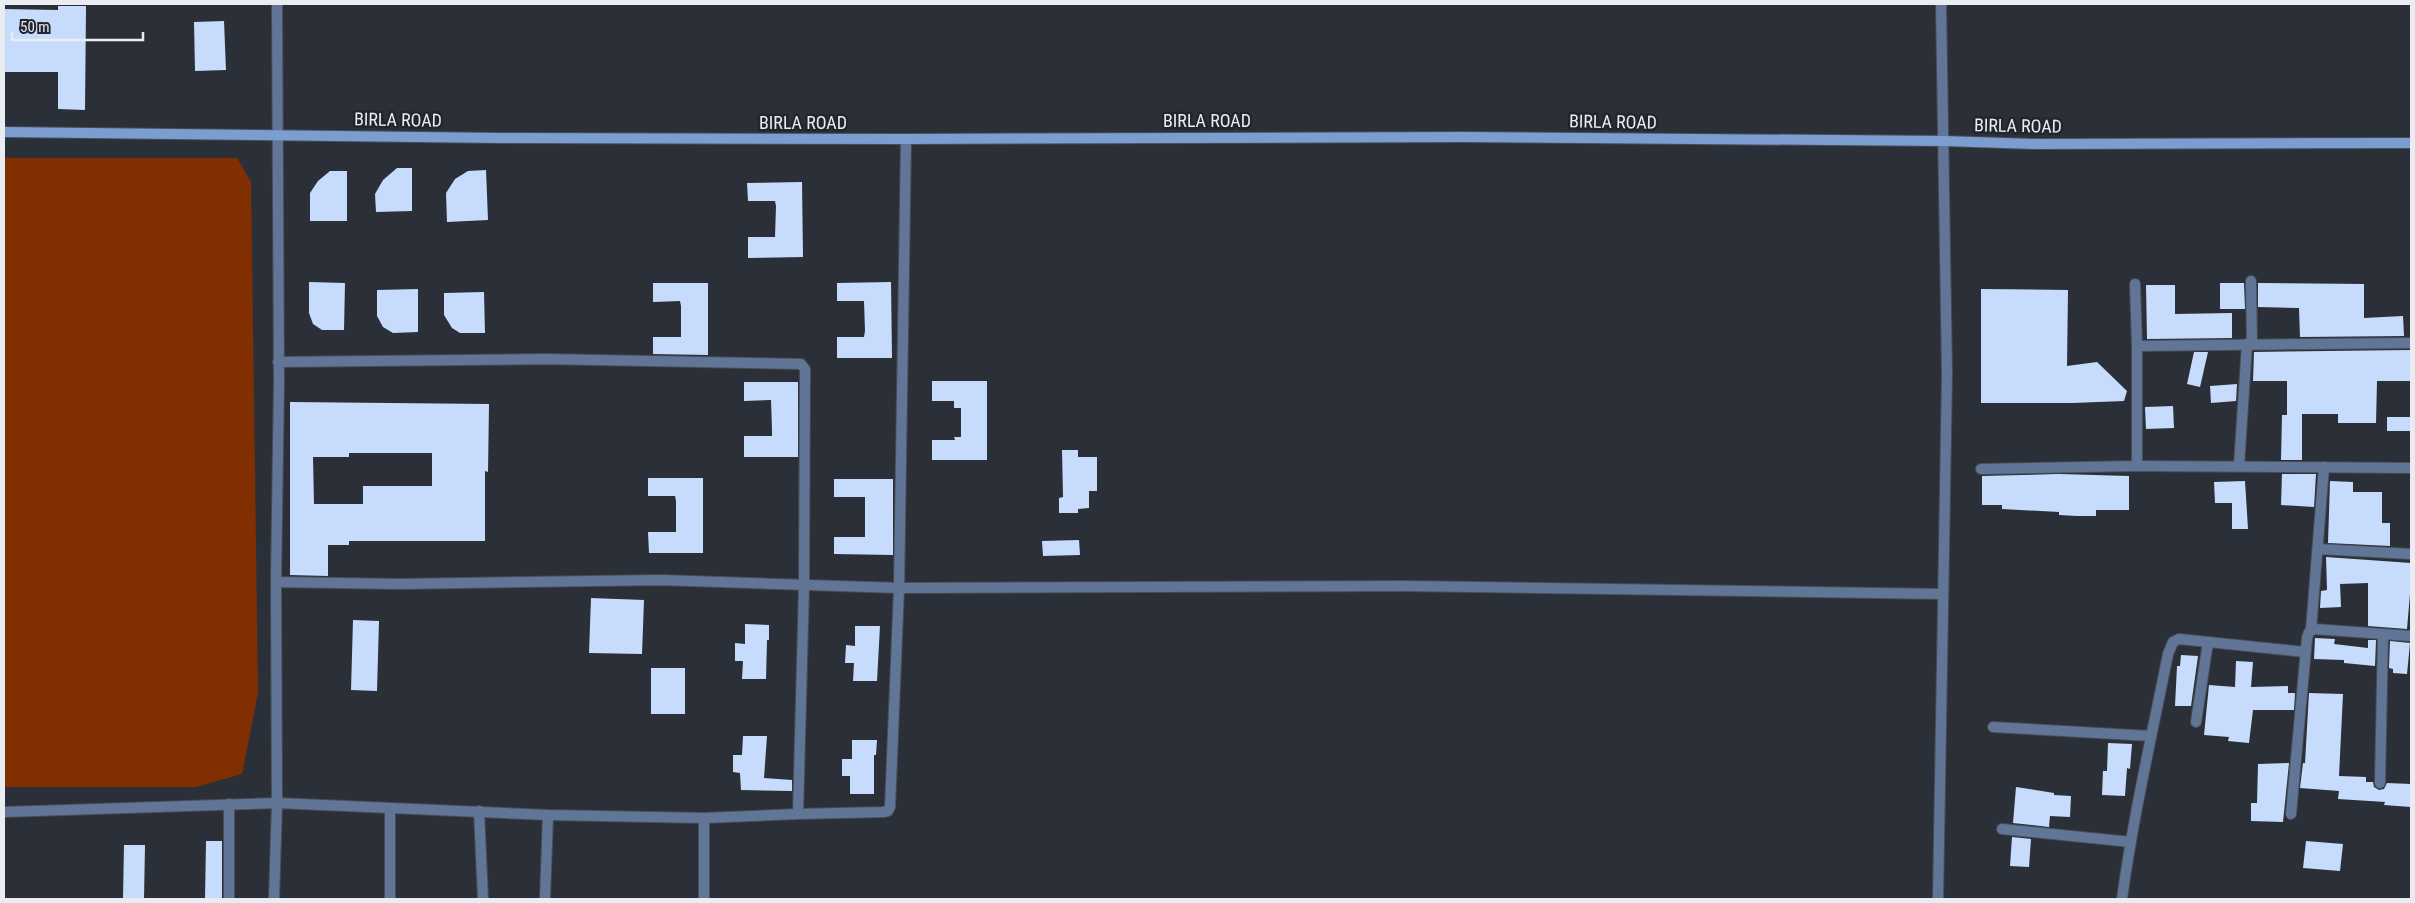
<svg xmlns="http://www.w3.org/2000/svg" width="2415" height="903" viewBox="0 0 2415 903" font-family="'Roboto Condensed',sans-serif">
<style>
.water{fill:#812f00}
.building{fill:#c7dcfc;fill-rule:evenodd}
.lines{fill:none;stroke-linecap:round;stroke-linejoin:round}
.lane-casing{stroke:#494e56;stroke-width:12}
.street-casing{stroke:#494e56;stroke-width:12}
.secondary-casing{stroke:#494e56;stroke-width:12}
.lane{stroke:#617696;stroke-width:10}
.street{stroke:#617696;stroke-width:10}
.secondary{stroke:#7c9dd0;stroke-width:10}
.labels{text-anchor:middle;stroke-width:5;stroke-linejoin:round;paint-order:stroke}
.street-label{font-size:18px;fill:#e9ecf1;stroke:#21262e}
</style>
<rect width="100%" height="100%" fill="#2b3038"/>
<path class="water" d="M 4,158 L 237,158 L 251,182 L 258,693 L 242,774 L 196,787 L 4,787 Z"/>
<g class="building">
<path d="M 58,6 L 86,6 L 85,110 L 58,109 L 58,72 L 4,72 L 4,9 L 58,10 Z"/>
<path d="M 224,21 L 226,70 L 195,71 L 194,22 Z"/>
<path d="M 397,168 L 412,168 L 412,211 L 376,212 L 375,194 L 383,180 Z"/>
<path d="M 486,170 L 488,220 L 447,222 L 446,193 L 455,179 L 468,171 Z"/>
<path d="M 330,171 L 347,171 L 347,221 L 310,221 L 310,193 L 318,181 Z"/>
<path d="M 802,182 L 803,257 L 748,258 L 748,237 L 775,237 L 776,206 L 775,201 L 748,201 L 747,183 Z"/>
<path d="M 309,282 L 345,283 L 344,330 L 322,330 L 313,324 L 309,313 Z"/>
<path d="M 891,282 L 892,358 L 837,358 L 837,337 L 864,337 L 865,331 L 864,301 L 837,301 L 837,283 Z"/>
<path d="M 653,283 L 708,283 L 708,355 L 653,354 L 653,337 L 681,337 L 681,306 L 680,301 L 653,302 Z"/>
<path d="M 2220,283 L 2244,283 L 2245,309 L 2220,309 Z"/>
<path d="M 2258,283 L 2364,284 L 2364,318 L 2403,316 L 2404,336 L 2300,337 L 2299,308 L 2258,307 Z"/>
<path d="M 2146,285 L 2175,285 L 2175,314 L 2232,313 L 2232,338 L 2147,339 Z"/>
<path d="M 418,289 L 418,332 L 393,333 L 383,327 L 377,316 L 377,290 Z"/>
<path d="M 1981,289 L 2068,290 L 2067,366 L 2097,362 L 2127,391 L 2124,401 L 2073,403 L 1981,403 Z"/>
<path d="M 484,292 L 485,333 L 460,333 L 452,328 L 444,315 L 444,293 Z"/>
<path d="M 2411,350 L 2411,381 L 2377,381 L 2376,423 L 2338,423 L 2338,414 L 2302,414 L 2302,460 L 2281,460 L 2282,415 L 2287,415 L 2287,381 L 2253,381 L 2254,352 Z"/>
<path d="M 2194,352 L 2208,352 L 2200,387 L 2187,384 Z"/>
<path d="M 932,381 L 987,381 L 987,460 L 932,460 L 932,440 L 955,440 L 954,437 L 961,437 L 961,408 L 954,408 L 954,401 L 932,401 Z"/>
<path d="M 744,382 L 798,382 L 798,457 L 744,457 L 744,436 L 772,436 L 772,430 L 771,400 L 744,401 Z"/>
<path d="M 2237,384 L 2236,401 L 2211,403 L 2210,386 Z"/>
<path d="M 290,402 L 489,404 L 488,472 L 485,471 L 485,541 L 349,541 L 349,545 L 328,545 L 328,576 L 290,575 ZM 349,453 L 432,453 L 432,486 L 363,486 L 363,504 L 314,504 L 313,457 L 349,457 Z"/>
<path d="M 2173,406 L 2174,428 L 2146,429 L 2145,407 Z"/>
<rect x="2387" y="417" width="24" height="14"/>
<path d="M 1062,450 L 1078,450 L 1078,457 L 1097,457 L 1097,491 L 1089,491 L 1089,508 L 1078,509 L 1078,513 L 1059,513 L 1059,498 L 1063,497 Z"/>
<path d="M 2059,474 L 2129,476 L 2129,510 L 2096,510 L 2096,516 L 2077,516 L 2059,515 L 2059,512 L 2002,509 L 2002,505 L 1982,505 L 1982,476 Z"/>
<path d="M 2282,474 L 2316,474 L 2314,507 L 2281,505 Z"/>
<path d="M 648,478 L 703,478 L 703,553 L 649,553 L 648,532 L 676,532 L 676,501 L 675,496 L 648,496 Z"/>
<path d="M 834,479 L 893,479 L 893,555 L 834,554 L 834,537 L 865,537 L 865,497 L 834,497 Z"/>
<path d="M 2245,481 L 2248,529 L 2232,529 L 2232,503 L 2215,503 L 2214,482 Z"/>
<path d="M 2330,481 L 2353,482 L 2353,492 L 2382,492 L 2382,523 L 2390,523 L 2390,546 L 2328,543 Z"/>
<path d="M 1079,540 L 1080,555 L 1043,556 L 1042,541 Z"/>
<path d="M 2326,557 L 2411,563 L 2411,594 L 2410,594 L 2407,629 L 2368,626 L 2368,583 L 2340,584 L 2341,607 L 2320,608 L 2321,591 L 2327,590 Z"/>
<path d="M 591,598 L 644,600 L 642,654 L 589,653 Z"/>
<path d="M 353,620 L 379,621 L 377,691 L 351,690 Z"/>
<path d="M 745,624 L 769,625 L 769,640 L 767,640 L 766,679 L 742,679 L 743,661 L 735,661 L 735,643 L 745,644 Z"/>
<path d="M 855,626 L 880,626 L 877,681 L 853,681 L 854,663 L 845,663 L 846,645 L 855,646 Z"/>
<path d="M 2315,638 L 2335,639 L 2334,644 L 2368,648 L 2368,640 L 2376,640 L 2375,666 L 2344,663 L 2344,660 L 2314,659 Z"/>
<path d="M 2390,641 L 2410,643 L 2407,674 L 2393,673 L 2393,669 L 2389,668 Z"/>
<path d="M 2181,655 L 2198,656 L 2191,706 L 2175,706 L 2177,666 L 2180,666 Z"/>
<path d="M 2236,661 L 2253,662 L 2251,687 L 2288,686 L 2288,693 L 2295,693 L 2294,710 L 2253,710 L 2249,743 L 2228,741 L 2229,737 L 2204,735 L 2209,685 L 2235,687 Z"/>
<rect x="651" y="668" width="34" height="46"/>
<path d="M 2309,693 L 2343,694 L 2339,776 L 2366,777 L 2366,782 L 2373,782 L 2374,787 L 2379,790 L 2384,789 L 2387,783 L 2411,784 L 2411,807 L 2384,805 L 2385,802 L 2338,799 L 2339,791 L 2300,788 L 2303,763 L 2305,763 Z"/>
<path d="M 743,736 L 767,736 L 764,778 L 792,780 L 792,791 L 741,790 L 740,773 L 733,772 L 733,755 L 742,755 Z"/>
<path d="M 852,740 L 877,740 L 876,755 L 874,755 L 874,794 L 850,794 L 850,776 L 842,776 L 842,759 L 852,759 Z"/>
<path d="M 2108,743 L 2132,744 L 2130,769 L 2127,768 L 2125,796 L 2102,795 L 2103,771 L 2107,771 Z"/>
<path d="M 2289,763 L 2283,822 L 2251,821 L 2251,803 L 2257,803 L 2258,764 Z"/>
<path d="M 2016,787 L 2054,793 L 2054,795 L 2071,796 L 2070,817 L 2050,816 L 2049,827 L 2013,823 Z"/>
<path d="M 2012,837 L 2031,839 L 2029,867 L 2010,866 Z"/>
<path d="M 206,841 L 222,841 L 222,899 L 205,899 Z"/>
<path d="M 2306,841 L 2343,844 L 2340,871 L 2303,868 Z"/>
<path d="M 124,845 L 145,845 L 144,899 L 123,899 Z"/>
</g>
<g class="lines">
<defs>
<g id="lane">
<path d="M 277,4 L 279,381 L 276,582 L 399,584 L 661,580 L 899,588 L 1405,586 L 1943,594"/>
<path d="M 229,804 L 229,899"/>
<path d="M 390,810 L 390,899"/>
<path d="M 479,811 L 483,899"/>
<path d="M 4,812 L 277,803 L 276,582"/>
<path d="M 798,814 L 883,812 L 888,811 L 890,807 L 899,588 L 906,139"/>
<path d="M 704,818 L 704,899"/>
<path d="M 274,899 L 277,803 L 548,815 L 704,818 L 798,814 L 804,586 L 805,369 L 801,364 L 545,359 L 278,362"/>
<path d="M 545,899 L 548,815"/>
<path d="M 1938,899 L 1947,374 L 1941,4"/>
</g>
<g id="street">
<path d="M 2251,281 L 2252,344"/>
<path d="M 2135,284 L 2137,346 L 2411,343"/>
<path d="M 2135,466 L 2411,468"/>
<path d="M 2239,466 L 2247,344"/>
<path d="M 1981,469 L 2135,466 L 2137,462 L 2137,346"/>
<path d="M 2318,549 L 2411,554"/>
<path d="M 2311,630 L 2324,467"/>
<path d="M 2196,722 L 2208,642"/>
<path d="M 1993,727 L 2151,736"/>
<path d="M 2380,783 L 2383,635"/>
<path d="M 2291,814 L 2307,638 L 2309,632 L 2314,629 L 2411,636"/>
<path d="M 2002,829 L 2131,842"/>
<path d="M 2122,899 C 2133,817 2152,735 2168,654 L 2173,642 L 2179,639 L 2305,652"/>
</g>
<path id="secondary" d="M 4,132 L 500,138 L 906,139 L 1463,137 L 1944,141 L 2037,144 L 2411,143"/>
</defs>
<use href="#lane" class="lane-casing"/>
<use href="#street" class="street-casing"/>
<use href="#secondary" class="secondary-casing"/>
<use href="#lane" class="lane"/>
<use href="#street" class="street"/>
<use href="#secondary" class="secondary"/>
</g>
<g class="labels">
<g class="street-label">
<text transform="translate(398 120) rotate(1)" y="6">BIRLA ROAD</text>
<text x="1207" y="127">BIRLA ROAD</text>
<text transform="translate(1613 122) rotate(1)" y="6">BIRLA ROAD</text>
<text x="803" y="129">BIRLA ROAD</text>
<text transform="translate(2018 126) rotate(1)" y="6">BIRLA ROAD</text>
</g>
</g>
<rect width="2415" height="903" fill="none" stroke="#e9ecf1" stroke-width="10"/>
<path d="M12 32v8h131v-8" fill="none" stroke="#e9ecf1" stroke-width="2.5"/>
<text x="20" y="32" font-size="15" fill="#e9ecf1" stroke="#21262e" stroke-width="4" paint-order="stroke">50 m</text>
</svg>
